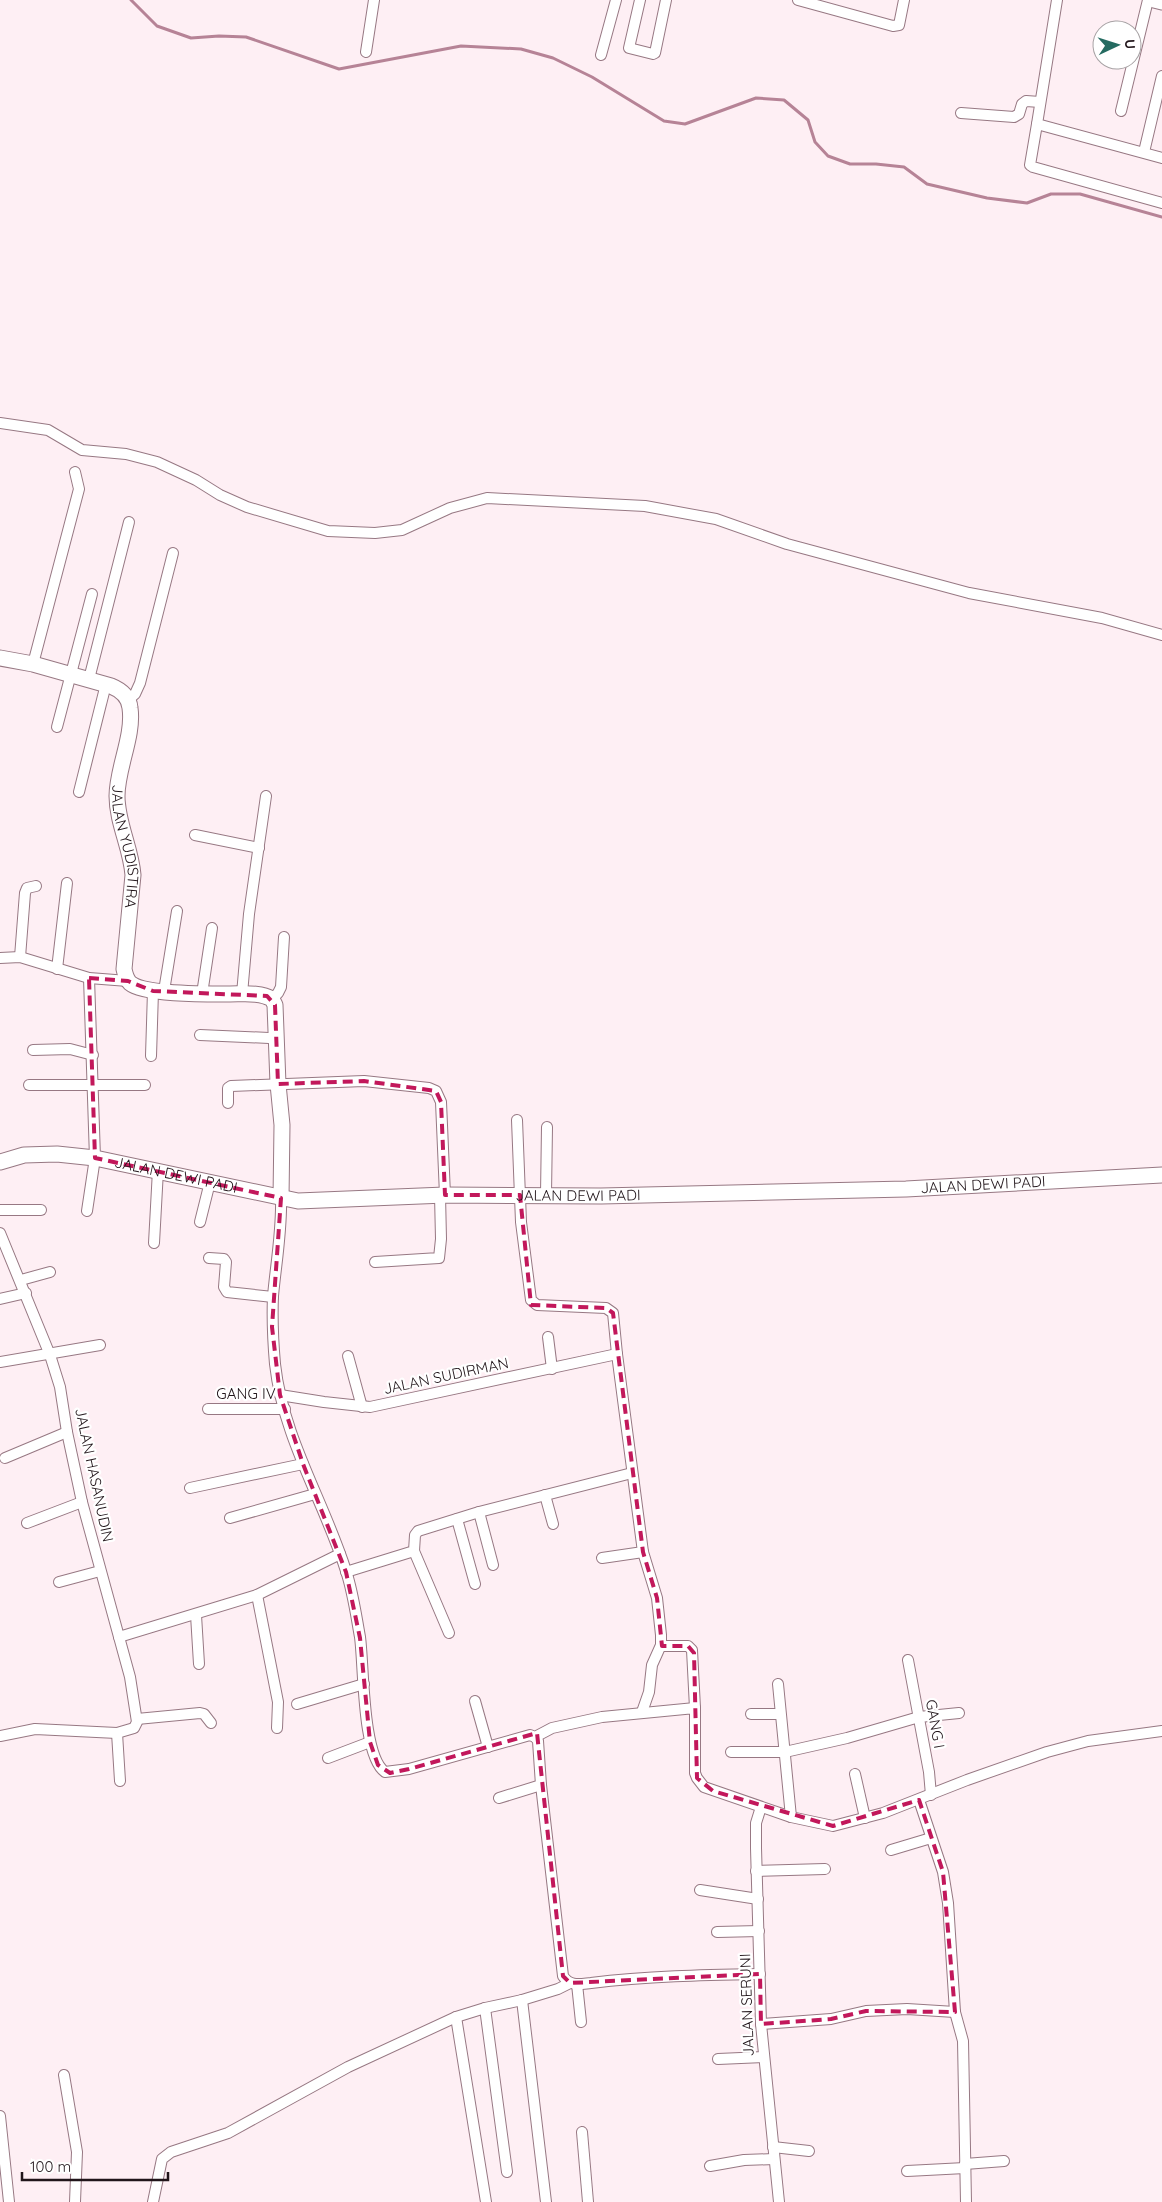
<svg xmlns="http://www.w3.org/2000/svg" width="1162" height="2202" viewBox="0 0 1162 2202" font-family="Quicksand,sans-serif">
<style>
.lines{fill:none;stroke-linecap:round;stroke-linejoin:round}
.stream{stroke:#b68396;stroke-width:3}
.street-casing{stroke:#977883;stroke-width:12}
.secondary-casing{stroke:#977883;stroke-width:17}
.street{stroke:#fff;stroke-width:10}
.secondary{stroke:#fff;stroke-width:15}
.marked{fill:none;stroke:#c2185b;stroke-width:4;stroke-dasharray:10 6;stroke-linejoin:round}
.labels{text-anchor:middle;stroke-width:4.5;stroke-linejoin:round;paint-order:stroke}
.street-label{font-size:15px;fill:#21151a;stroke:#fff}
</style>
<rect width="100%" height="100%" fill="#feeff4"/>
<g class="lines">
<path class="stream" d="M 131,0 L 157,26 L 191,38 L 219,36 L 246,37 L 339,69 L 461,46 L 521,49 L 553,58 L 592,77 L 664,121 L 685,124 L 756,98 L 784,100 L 808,120 L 815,142 L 828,156 L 850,164 L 876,164 L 904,167 L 927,184 L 987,198 L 1027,203 L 1051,194 L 1080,194 L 1162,217"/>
<defs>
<g id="street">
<path d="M 640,0 L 629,48 L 653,54 L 655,53 L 666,0"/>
<path d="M 798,0 L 893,26 L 899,25 L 904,0"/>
<path d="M 1057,0 L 1037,124 L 1162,158"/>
<path d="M 366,52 L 374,0"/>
<path d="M 601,55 L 616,0"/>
<path d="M 1121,111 L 1148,0"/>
<path d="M 961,113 L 1014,117 L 1019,114 L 1022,104 L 1026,101 L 1040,102"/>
<path d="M 1037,124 L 1030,165 L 1033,167 L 1162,203"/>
<path d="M 1144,152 L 1162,76"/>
<path d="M 0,423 L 48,430 L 82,450 L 126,454 L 157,462 L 196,480 L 220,495 L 247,507 L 328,531 L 375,533 L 402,530 L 450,508 L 487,498 L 645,506 L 716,519 L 787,544 L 969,593 L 1102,618 L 1162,635"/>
<path d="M 33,664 L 79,489 L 75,472"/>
<path d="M 89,679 L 129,522"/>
<path d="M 128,700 L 135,694 L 140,683 L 173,553"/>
<path d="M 57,727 L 92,594"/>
<path d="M 79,792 L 106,684"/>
<path d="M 195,835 L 259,848"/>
<path d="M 20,957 L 25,893 L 27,888 L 36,886"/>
<path d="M 0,958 L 20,957 L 89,978 L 128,981"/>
<path d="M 57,969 L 67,883"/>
<path d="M 164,991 L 177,911"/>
<path d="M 202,994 L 212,928"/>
<path d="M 242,994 L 249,914 L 266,796"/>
<path d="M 272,999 L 278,993 L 281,987 L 284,937"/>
<path d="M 200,1035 L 269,1038 L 276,1040"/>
<path d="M 33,1050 L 70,1049 L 93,1055"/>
<path d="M 151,1056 L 153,991"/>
<path d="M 29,1085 L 145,1085"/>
<path d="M 228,1103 L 228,1088 L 231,1086 L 364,1081 L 429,1088 L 436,1091 L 441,1102 L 445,1195"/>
<path d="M 517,1120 L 521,1222 L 531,1300 L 537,1305 L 606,1308 L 613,1313 L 617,1354 L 643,1552 L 657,1598 L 661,1635 L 661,1645 L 652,1665 L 649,1692 L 642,1712"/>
<path d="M 546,1194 L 547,1127"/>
<path d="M 281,1198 C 282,1231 276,1263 273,1296 C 272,1319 273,1341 275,1364 C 283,1438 324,1501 346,1571 C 353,1592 356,1615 360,1637 C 364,1666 362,1756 385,1772 L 409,1769 L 530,1735 L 535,1737 L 552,1728 L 602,1717 L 695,1708 L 695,1773 L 697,1778 L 704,1787 L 791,1817 L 833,1826 L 883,1813 L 967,1780 L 1047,1752 L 1088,1741 L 1162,1731"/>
<path d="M 0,1210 L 41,1210"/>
<path d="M 87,1211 L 95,1158 L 89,978"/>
<path d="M 200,1222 L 210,1182"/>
<path d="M 0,1233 L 50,1355 L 60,1387 L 67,1432 L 82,1502 L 130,1677 L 137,1722 L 134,1728 L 117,1733 L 35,1729 L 0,1736"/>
<path d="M 154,1243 L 158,1170"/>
<path d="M 209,1258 L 224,1259 L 226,1262 L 224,1287 L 227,1292 L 273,1297"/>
<path d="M 375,1262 L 439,1258 L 441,1239 L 440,1195"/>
<path d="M 21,1280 L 50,1272"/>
<path d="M 0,1299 L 26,1293"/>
<path d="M 548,1337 L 552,1369"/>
<path d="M 348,1356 L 362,1407"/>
<path d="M 0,1362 L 100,1345"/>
<path d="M 280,1395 L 324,1402 L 370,1407 L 617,1354"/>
<path d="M 208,1409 L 285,1409"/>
<path d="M 5,1458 L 67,1432"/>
<path d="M 190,1488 L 303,1464"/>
<path d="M 545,1495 L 553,1524"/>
<path d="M 479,1512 L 493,1565"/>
<path d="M 230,1518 L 315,1494"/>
<path d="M 457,1519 L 475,1584"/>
<path d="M 27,1523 L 82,1502"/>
<path d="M 414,1551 L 449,1633"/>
<path d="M 602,1558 L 643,1552"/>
<path d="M 346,1572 L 414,1551 L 415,1535 L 418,1531 L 479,1512 L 632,1473"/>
<path d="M 59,1582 L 100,1571"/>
<path d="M 257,1595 L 278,1702 L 277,1728"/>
<path d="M 196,1615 L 199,1664"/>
<path d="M 119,1637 L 257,1595 L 340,1554"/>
<path d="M 661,1646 L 688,1646 L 692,1650 L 695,1708"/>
<path d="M 908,1660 L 929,1772 L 931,1795"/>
<path d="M 778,1684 L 791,1817"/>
<path d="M 475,1701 L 488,1747"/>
<path d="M 297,1704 L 364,1684"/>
<path d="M 751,1714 L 780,1714"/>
<path d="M 137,1719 L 200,1713 L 204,1714 L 211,1723"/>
<path d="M 117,1733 L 120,1781"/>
<path d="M 535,1737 L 538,1741 L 541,1785 L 563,1976 C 570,1987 580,1984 591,1983 C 647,1976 703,1975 760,1974"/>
<path d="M 731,1752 L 785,1752 L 847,1738 L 919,1717 L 959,1713"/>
<path d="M 328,1758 L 370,1742"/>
<path d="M 855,1774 L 865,1818"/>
<path d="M 499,1798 L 541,1785"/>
<path d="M 919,1800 L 943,1872 L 948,1903 L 955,2012 L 963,2041 L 966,2202"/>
<path d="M 761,1807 L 756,1823 L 756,1848 L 761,2024 L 779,2202"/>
<path d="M 891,1850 L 931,1838"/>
<path d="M 756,1871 L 825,1869"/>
<path d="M 700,1890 L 758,1899"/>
<path d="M 717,1932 L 759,1931"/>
<path d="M 577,1984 L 581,2022"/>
<path d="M 522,2000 L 546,2202"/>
<path d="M 485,2008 L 507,2172"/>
<path d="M 456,2017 L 486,2202"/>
<path d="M 761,2024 L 831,2019 L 866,2011 L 907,2009 L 955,2012"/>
<path d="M 718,2059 L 764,2057"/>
<path d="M 64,2075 L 77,2152 L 75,2202"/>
<path d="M 0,2116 L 9,2202"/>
<path d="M 582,2132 L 588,2202"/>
<path d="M 773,2147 L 809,2151"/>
<path d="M 965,2164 L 1004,2161"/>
<path d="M 710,2166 L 744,2160 L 774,2159"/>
<path d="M 907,2171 L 965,2168"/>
<path d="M 153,2202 L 162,2159 L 171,2152 L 228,2133 L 348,2067 L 456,2017 L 485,2008 L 522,2000 L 558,1989 L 570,1983"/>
</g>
<g id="secondary">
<path d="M 1154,0 L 1162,2"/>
<path id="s1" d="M 0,658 L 33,664 L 111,686 C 121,690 129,697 130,708 C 134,736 117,768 117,796 C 117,823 131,848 133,875 L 124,969 C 125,974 126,979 130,983 C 144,995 210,994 230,994 C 244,994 260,992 272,999 L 275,1005 L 278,1084 L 282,1125 L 281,1198"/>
<path id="s2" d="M 0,1162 L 24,1155 L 57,1154 L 95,1158 L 298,1201 L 445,1195 L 601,1196 L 906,1189 L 1162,1175"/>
</g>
</defs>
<use href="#street" class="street-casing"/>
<use href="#secondary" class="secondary-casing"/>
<use href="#street" class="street"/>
<use href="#secondary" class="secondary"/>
</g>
<path class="marked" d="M 89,978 L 128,981 L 153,991 L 267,996 L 275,1005 L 278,1084 L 364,1081 L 436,1091 L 441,1102 L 445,1195 L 520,1195 L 531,1305 L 606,1308 L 613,1313 L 643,1552 L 657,1598 L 662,1646 L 688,1646 L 694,1653 L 697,1778 L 713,1791 L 833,1826 L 919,1800 L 943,1872 L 955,2012 L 866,2011 L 831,2019 L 761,2024 L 760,1974 L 570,1983 L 563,1976 L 537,1733 L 409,1769 L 390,1773 L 378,1765 L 370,1742 L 360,1638 L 346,1572 L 303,1464 L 280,1395 L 272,1327 L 281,1198 L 95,1158 Z"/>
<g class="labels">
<g class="street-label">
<text dy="5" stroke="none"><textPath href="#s1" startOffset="286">JALAN YUDISTIRA</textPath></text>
<text dy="5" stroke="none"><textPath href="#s2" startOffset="179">JALAN DEWI PADI</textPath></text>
<text dy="5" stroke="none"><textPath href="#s2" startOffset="989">JALAN DEWI PADI</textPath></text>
<text dy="5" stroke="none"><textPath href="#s2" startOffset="584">JALAN DEWI PADI</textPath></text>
<text transform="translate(446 1376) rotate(-12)" y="5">JALAN SUDIRMAN</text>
<text x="246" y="1399">GANG IV</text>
<text transform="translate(94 1475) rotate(78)" y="5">JALAN HASANUDIN</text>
<text transform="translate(935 1724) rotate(80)" y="5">GANG I</text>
<text transform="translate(747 2005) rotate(-92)" y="5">JALAN SERUNI</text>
</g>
</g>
<g transform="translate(1117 45) rotate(86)"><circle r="24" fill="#ffffff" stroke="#a6a1a3"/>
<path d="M0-4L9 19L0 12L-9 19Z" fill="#256b61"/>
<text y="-8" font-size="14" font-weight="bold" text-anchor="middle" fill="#21151a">U</text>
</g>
<path d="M22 2172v8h146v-8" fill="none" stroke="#21151a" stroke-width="2.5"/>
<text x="30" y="2172" font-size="15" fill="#21151a" stroke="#ffffff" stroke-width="4" paint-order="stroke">100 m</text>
</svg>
